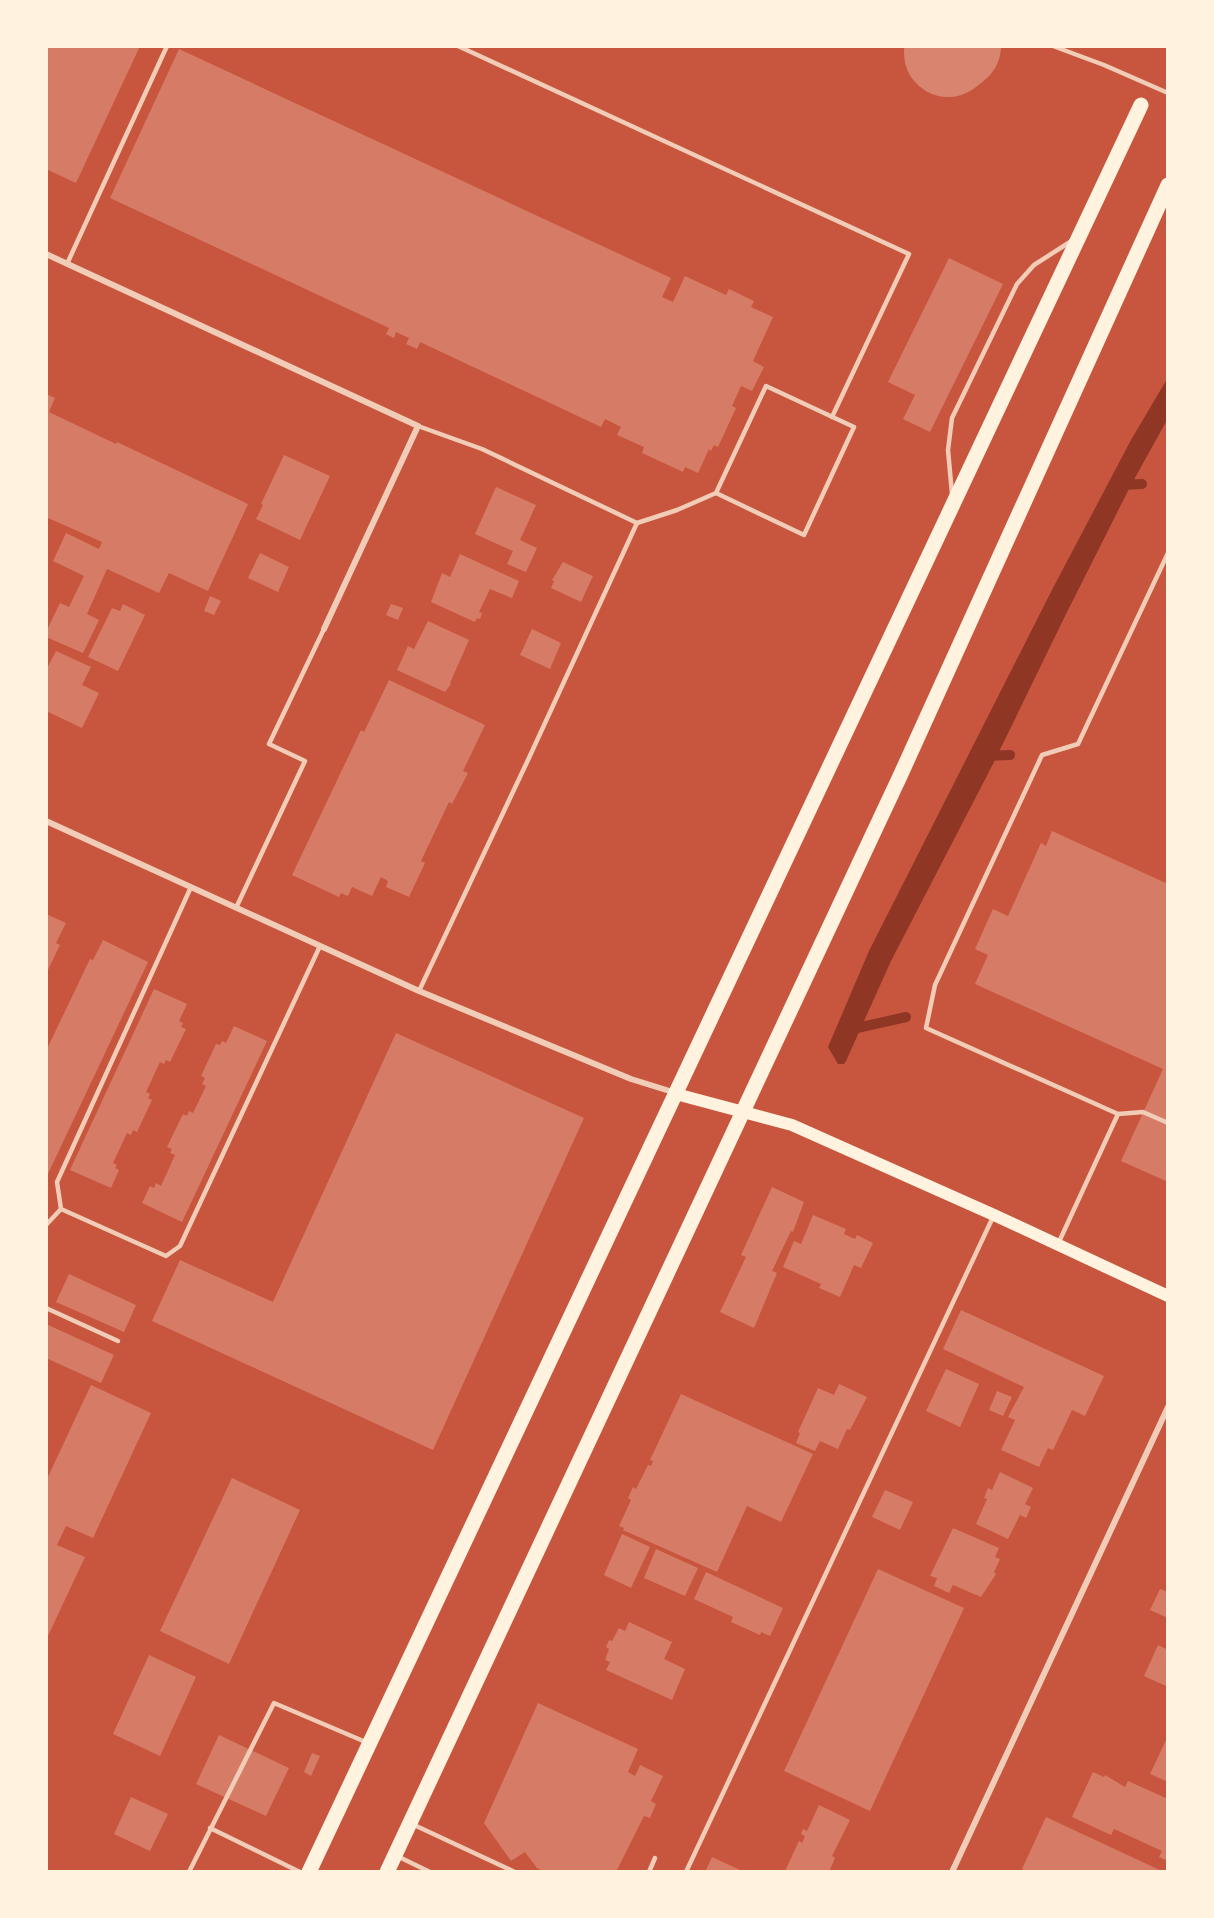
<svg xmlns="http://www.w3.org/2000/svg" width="1214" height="1918" viewBox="0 0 1214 1918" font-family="Arial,sans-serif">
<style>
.water{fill:#8f3625}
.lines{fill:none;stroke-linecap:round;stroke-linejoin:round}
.stream{stroke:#8f3625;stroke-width:10}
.taxiway{stroke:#d8846e;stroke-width:88}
.building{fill:#d67c66}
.service{stroke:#f1ccb7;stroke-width:4.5}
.minor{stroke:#f1ccb7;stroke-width:6}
.secondary{stroke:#fff3e0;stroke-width:12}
.primary{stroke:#fff3e0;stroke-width:15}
</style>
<rect width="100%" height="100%" fill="#c8553d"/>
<path class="water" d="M 1167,379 L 1167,420 L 1131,485 L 1066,614 L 993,764 L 891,961 L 846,1061 L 844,1064 L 838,1064 L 828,1047 L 869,951 L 1053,588 L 1131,440 Z"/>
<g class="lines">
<g class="stream">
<path d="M 1121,485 L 1142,484"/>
<path d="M 983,756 L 1010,755"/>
<path d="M 848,1030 L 906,1017"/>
</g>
<path class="taxiway" d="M 948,53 L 957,46"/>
</g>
<g class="building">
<path d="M 46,46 L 140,46 L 76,183 L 46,169 Z"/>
<path d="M 179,49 L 671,278 L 662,297 L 673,302 L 685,276 L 726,295 L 729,289 L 754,301 L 751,307 L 773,317 L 753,361 L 764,367 L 752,391 L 741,386 L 732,406 L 736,408 L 718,447 L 714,445 L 711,451 L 709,449 L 698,473 L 685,467 L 683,472 L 642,453 L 644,447 L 617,435 L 621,427 L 605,419 L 601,427 L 420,342 L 417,349 L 406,344 L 409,338 L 396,332 L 394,338 L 386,334 L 389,328 L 110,198 Z"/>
<path d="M 949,258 L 1003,284 L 930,432 L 903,419 L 915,395 L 888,382 Z"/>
<path d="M 46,394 L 55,398 L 49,412 L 116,444 L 117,442 L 248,504 L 208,591 L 169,573 L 159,593 L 107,569 L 87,614 L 99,620 L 83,653 L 46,637 L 46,632 L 60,603 L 69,607 L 84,576 L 53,561 L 66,533 L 99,549 L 102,542 L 46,517 Z"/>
<path d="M 284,455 L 330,476 L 300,540 L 256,519 L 263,505 L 261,504 Z"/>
<path d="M 496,487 L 536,505 L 520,540 L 537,548 L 526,572 L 507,564 L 513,551 L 475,534 Z"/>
<path d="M 260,553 L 289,567 L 278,592 L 248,578 Z"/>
<path d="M 460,554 L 519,581 L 512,598 L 490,589 L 479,612 L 482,613 L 480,619 L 477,618 L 475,622 L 431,602 L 442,573 L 450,577 Z"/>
<path d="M 563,562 L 593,576 L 581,602 L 551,588 L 554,581 L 552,580 Z"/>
<path d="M 210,596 L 221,601 L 214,615 L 204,611 Z"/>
<path d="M 123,604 L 145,615 L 118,671 L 88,657 L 112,608 L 120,611 Z"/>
<path d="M 391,604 L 403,608 L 398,620 L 386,615 Z"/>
<path d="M 428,621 L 469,640 L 450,683 L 451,684 L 445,692 L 397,670 L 408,646 L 414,649 Z"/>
<path d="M 532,629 L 561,643 L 550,669 L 520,655 Z"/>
<path d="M 56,651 L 91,667 L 82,685 L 99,693 L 82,728 L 46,711 L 46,670 Z"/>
<path d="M 389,680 L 485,725 L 463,771 L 468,773 L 452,804 L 449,802 L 421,861 L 425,863 L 409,897 L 386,887 L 388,881 L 381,877 L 372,896 L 352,887 L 348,896 L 341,893 L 339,897 L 292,875 L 361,730 L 364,732 Z"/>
<path d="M 1052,831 L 1168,884 L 1168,1182 L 1121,1161 L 1163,1069 L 975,984 L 988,955 L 975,949 L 993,909 L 1008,916 L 1041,843 L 1046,846 Z"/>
<path d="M 46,914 L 66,923 L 56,943 L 60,945 L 46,974 Z"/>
<path d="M 103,940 L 148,962 L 46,1178 L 46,1051 L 90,959 L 93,960 Z"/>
<path d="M 154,989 L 187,1004 L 179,1021 L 183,1023 L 181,1027 L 186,1029 L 170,1062 L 166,1060 L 164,1064 L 160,1062 L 146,1092 L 150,1094 L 148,1098 L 152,1100 L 137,1132 L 133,1130 L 131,1135 L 127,1133 L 113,1163 L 117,1165 L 115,1168 L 119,1170 L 111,1188 L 70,1170 Z"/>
<path d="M 234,1026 L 267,1041 L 182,1222 L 142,1203 L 150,1186 L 154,1188 L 156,1183 L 161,1186 L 175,1155 L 170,1153 L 172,1149 L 167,1147 L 183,1114 L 187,1116 L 189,1111 L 193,1113 L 206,1086 L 202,1084 L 205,1078 L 201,1076 L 216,1044 L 220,1045 L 222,1041 L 226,1043 Z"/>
<path d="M 396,1033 L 584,1118 L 433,1450 L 152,1321 L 180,1260 L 273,1302 Z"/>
<path d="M 772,1187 L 804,1202 L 793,1232 L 791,1231 L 772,1271 L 777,1273 L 754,1328 L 720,1312 L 746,1257 L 741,1255 Z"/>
<path d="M 813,1215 L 846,1229 L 844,1234 L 855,1239 L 857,1235 L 873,1243 L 861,1268 L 854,1265 L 840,1297 L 819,1288 L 821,1284 L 783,1267 L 794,1241 L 801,1244 Z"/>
<path d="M 69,1274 L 136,1305 L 124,1332 L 56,1302 Z"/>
<path d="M 961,1310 L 1104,1376 L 1085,1416 L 1072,1410 L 1053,1450 L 1048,1448 L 1039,1467 L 1001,1450 L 1015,1420 L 1008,1417 L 1024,1387 L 943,1349 Z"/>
<path d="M 46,1324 L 114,1355 L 101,1383 L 46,1358 Z"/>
<path d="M 946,1369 L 979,1384 L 960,1427 L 926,1411 Z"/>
<path d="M 839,1384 L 867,1397 L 850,1430 L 847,1429 L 838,1449 L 820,1441 L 815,1451 L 796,1443 L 800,1433 L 798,1432 L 818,1388 L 834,1395 Z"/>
<path d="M 91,1385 L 151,1413 L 93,1538 L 66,1526 L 57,1545 L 85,1557 L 46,1640 L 46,1481 Z"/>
<path d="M 997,1391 L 1012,1397 L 1003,1416 L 989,1410 Z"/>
<path d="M 681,1394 L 813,1454 L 781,1522 L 747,1506 L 717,1572 L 623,1530 L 624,1528 L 619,1526 L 631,1500 L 628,1498 L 633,1487 L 636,1489 L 648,1465 L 651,1466 L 653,1461 L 650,1460 Z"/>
<path d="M 1000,1472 L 1033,1488 L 1025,1504 L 1031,1507 L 1026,1518 L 1020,1515 L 1008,1539 L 976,1524 L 987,1499 L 984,1498 L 988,1488 L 992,1490 Z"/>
<path d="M 232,1478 L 300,1510 L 229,1664 L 160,1631 Z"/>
<path d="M 885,1490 L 913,1502 L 900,1530 L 872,1517 Z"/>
<path d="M 953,1528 L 999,1548 L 995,1557 L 1000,1559 L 994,1572 L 996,1574 L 981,1597 L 953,1585 L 949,1593 L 934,1586 L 937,1578 L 930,1576 Z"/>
<path d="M 622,1534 L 650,1547 L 631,1588 L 604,1575 Z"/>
<path d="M 656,1549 L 698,1568 L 685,1596 L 644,1578 Z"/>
<path d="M 878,1569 L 964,1608 L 870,1811 L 784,1771 Z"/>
<path d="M 706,1572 L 783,1608 L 770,1636 L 761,1632 L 760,1635 L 731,1622 L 733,1617 L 694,1599 Z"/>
<path d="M 1160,1589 L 1168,1592 L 1168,1618 L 1150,1610 Z"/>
<path d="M 629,1622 L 672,1642 L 664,1659 L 685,1669 L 672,1700 L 606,1670 L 610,1662 L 605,1660 L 609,1649 L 606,1647 L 609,1640 L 612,1641 L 619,1628 L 625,1631 Z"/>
<path d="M 1158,1645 L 1168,1650 L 1168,1687 L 1144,1676 Z"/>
<path d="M 149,1655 L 196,1677 L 160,1756 L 113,1734 Z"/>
<path d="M 538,1703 L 638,1749 L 628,1772 L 635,1776 L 640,1765 L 663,1776 L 651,1801 L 656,1804 L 650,1818 L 644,1816 L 616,1872 L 544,1872 L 537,1868 L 525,1852 L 511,1861 L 484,1823 Z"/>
<path d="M 219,1735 L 289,1768 L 266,1816 L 196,1784 Z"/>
<path d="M 1168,1736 L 1168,1782 L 1150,1774 Z"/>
<path d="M 312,1753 L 320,1756 L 311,1776 L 304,1772 Z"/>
<path d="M 1093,1772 L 1104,1777 L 1105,1775 L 1125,1787 L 1128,1781 L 1168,1799 L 1168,1861 L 1159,1857 L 1162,1851 L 1114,1829 L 1111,1835 L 1072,1817 Z"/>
<path d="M 131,1797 L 168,1814 L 150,1851 L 114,1834 Z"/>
<path d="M 819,1805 L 850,1820 L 832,1856 L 835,1858 L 829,1872 L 785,1871 L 799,1841 L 802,1843 L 805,1836 L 801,1834 L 803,1829 L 807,1831 Z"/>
<path d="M 1046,1817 L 1164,1872 L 1028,1872 L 1022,1869 Z"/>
<path d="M 712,1857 L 740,1870 L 739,1872 L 705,1872 Z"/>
</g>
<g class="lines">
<g class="service">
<path d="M 458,46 L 909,254 L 832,417"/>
<path d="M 1053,46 L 1104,65 L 1168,93"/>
<path d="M 67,264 L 167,46"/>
<path d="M 418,426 L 482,449 L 637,523 L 528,760 L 419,991"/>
<path d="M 952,494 L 948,450 L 952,418 L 1017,284 L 1034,265 L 1073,240"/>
<path d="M 637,523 L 677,510 L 716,493 L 766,386 L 854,427 L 804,535 L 716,493"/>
<path d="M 191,887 L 57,1182 L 61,1209 L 166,1256 L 180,1246 L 320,946"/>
<path d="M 236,908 L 305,761 L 269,744 L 324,629"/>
<path d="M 1118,1114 L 1143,1112 L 1168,1123"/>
<path d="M 46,1225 L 61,1209"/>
<path d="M 1058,1244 L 1118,1114 L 926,1028 L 935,985 L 1042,755 L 1078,744 L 1168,553"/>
<path d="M 46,1308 L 118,1341"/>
<path d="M 412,1824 L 515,1872"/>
<path d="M 210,1828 L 300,1872"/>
<path d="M 397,1856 L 430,1872"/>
<path d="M 189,1872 L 274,1703 L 368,1743"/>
<path d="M 649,1872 L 655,1858"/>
<path d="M 686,1872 L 993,1217"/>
</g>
<g class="minor">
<path d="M 46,254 L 418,426 L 324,629"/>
<path d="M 46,821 L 419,991 L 631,1079 L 676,1093"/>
<path d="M 952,1872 L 1168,1407"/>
</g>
<path class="secondary" d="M 676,1094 L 792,1125 L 994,1215 L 1168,1296"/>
<g class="primary">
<path d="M 309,1872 L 1141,105"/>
<path d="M 387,1872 L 901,774 L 1168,185"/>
</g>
</g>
<rect width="1214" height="1918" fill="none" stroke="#fff3e0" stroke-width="96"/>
</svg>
